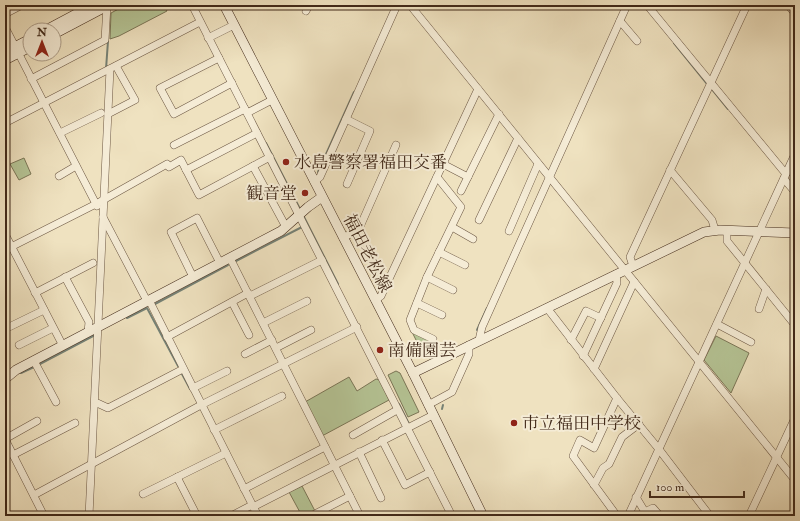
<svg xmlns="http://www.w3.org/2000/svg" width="800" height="521" viewBox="0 0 800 521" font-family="'IM FELL Double Pica','Noto Serif JP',serif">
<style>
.green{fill:#b5c495;stroke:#7b7657}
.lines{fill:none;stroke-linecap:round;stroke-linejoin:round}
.stream{stroke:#768276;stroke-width:2}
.street-casing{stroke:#6c5743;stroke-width:8}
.secondary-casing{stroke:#412919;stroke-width:10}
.street{stroke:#f5ecd6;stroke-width:7}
.secondary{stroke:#f5ecd6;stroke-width:9}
.poi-dot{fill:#8f2418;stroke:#f5ecd6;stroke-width:1.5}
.labels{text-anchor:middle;stroke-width:4;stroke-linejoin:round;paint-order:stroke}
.poi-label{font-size:17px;fill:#412919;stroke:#f5ecd6;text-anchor:start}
.street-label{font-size:17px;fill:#412919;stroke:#f5ecd6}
</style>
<rect width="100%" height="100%" fill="#efe2c0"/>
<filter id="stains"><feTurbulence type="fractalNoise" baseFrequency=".005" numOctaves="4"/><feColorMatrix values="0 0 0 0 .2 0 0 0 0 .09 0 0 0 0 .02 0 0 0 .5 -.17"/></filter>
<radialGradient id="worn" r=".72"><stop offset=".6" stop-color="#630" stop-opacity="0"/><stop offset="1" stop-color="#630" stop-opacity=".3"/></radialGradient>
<g class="green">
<path d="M 126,5 L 164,5 L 167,11 L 119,36 L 110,39 L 111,13 Z"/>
<path d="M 24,158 L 31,174 L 19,180 L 10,164 Z"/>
<path d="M 412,332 L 432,341 L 426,355 L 424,356 Z"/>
<path d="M 716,336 L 749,353 L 731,393 L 704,360 Z"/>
<path d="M 396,371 L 400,373 L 419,412 L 408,417 L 388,375 Z"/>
<path d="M 349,377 L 357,391 L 376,379 L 380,380 L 389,400 L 322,436 L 305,402 Z"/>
<path d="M 302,486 L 315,511 L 306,516 L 302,516 L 289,492 Z"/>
</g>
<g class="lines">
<g class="stream">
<path d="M 674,43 L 708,85"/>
<path d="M 106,69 L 108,41"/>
<path d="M 711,88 L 728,109"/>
<path d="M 266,143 L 300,209"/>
<path d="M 318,172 L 354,92"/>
<path d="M 303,215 L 338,284"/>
<path d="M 236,261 L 302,227"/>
<path d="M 155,304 L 228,265"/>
<path d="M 127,318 L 147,308 L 178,366"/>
<path d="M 477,330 L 487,308"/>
<path d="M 38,365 L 95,335"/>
<path d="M 21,373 L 34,367"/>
<path d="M 182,374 L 190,389"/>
<path d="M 399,404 L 409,424"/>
<path d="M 442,409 L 443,405"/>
</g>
<defs>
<g id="street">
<path d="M 192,5 L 452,516"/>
<path d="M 410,5 L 795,480"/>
<path d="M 647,5 L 786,174"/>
<path d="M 788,5 L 795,13"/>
<path d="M 306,11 L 309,5"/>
<path d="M 5,14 L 22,5"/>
<path d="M 620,21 L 637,41"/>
<path d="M 5,27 L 97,206"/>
<path d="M 208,38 L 234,25"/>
<path d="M 219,58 L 160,88 L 174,114 L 232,83"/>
<path d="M 31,79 L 105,40 L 107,5"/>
<path d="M 247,113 L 272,100"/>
<path d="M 108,114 L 135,100 L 116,66"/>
<path d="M 346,119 L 370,131 L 347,184"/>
<path d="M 5,123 L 200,22"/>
<path d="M 60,133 L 101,113"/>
<path d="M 174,145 L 245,109"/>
<path d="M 443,164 L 468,177"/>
<path d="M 253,166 L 286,227"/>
<path d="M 186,170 L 257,133"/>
<path d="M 670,170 L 712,220 L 715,230"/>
<path d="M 59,176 L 76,166"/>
<path d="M 784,179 L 795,192"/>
<path d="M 314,182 L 320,177 L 397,5"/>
<path d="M 461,191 L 499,114"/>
<path d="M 103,217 L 147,301"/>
<path d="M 479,220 L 518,138"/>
<path d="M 452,227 L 473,239"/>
<path d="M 727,230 L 727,241 L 795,325"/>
<path d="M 509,231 L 538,164"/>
<path d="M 5,234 L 63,346"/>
<path d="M 343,238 L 359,229 L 396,145"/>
<path d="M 5,250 L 96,204 L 167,164 L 169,167 L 181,160 L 199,195 L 270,157"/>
<path d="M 439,252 L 465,265"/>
<path d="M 230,258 L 360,516"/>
<path d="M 633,266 L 630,257 L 747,5"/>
<path d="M 65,277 L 89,322 L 88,332"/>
<path d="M 193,277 L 171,232 L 197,218 L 220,263"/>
<path d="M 427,277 L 453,290"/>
<path d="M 35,293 L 93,263"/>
<path d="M 250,296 L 322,260"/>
<path d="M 149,300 L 258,516"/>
<path d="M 375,300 L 381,296 L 478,89"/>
<path d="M 232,302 L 249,335"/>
<path d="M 417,303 L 442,315"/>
<path d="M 547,308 L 616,397 L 658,448 L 710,516"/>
<path d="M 759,309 L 766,289"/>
<path d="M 263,323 L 307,301"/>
<path d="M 717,324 L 751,342"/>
<path d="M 5,329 L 44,310"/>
<path d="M 167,337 L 248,293"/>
<path d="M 433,339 L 414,330 L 410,320 L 427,277 L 461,207 L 437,177"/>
<path d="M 479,340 L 482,327 L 627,5"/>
<path d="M 571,340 L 586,311 L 601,318"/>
<path d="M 19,345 L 53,328"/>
<path d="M 276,348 L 311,330"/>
<path d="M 245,354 L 272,340"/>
<path d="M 583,356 L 617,283 L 616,274"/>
<path d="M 34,361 L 56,402"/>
<path d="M 594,369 L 634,282"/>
<path d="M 193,388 L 227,371"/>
<path d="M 617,398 L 594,448 L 580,440 L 573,456 L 617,516"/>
<path d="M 95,402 L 108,408 L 183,369"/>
<path d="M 428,405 L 452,392 L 469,354 L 469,345"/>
<path d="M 214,430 L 282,396"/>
<path d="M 353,435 L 397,410"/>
<path d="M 5,439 L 44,516"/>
<path d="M 5,439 L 37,421"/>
<path d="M 382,440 L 405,485 L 430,472"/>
<path d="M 359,452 L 381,498"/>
<path d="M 13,455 L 75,423"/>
<path d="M 177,477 L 197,516"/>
<path d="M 594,485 L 603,468 L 609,464 L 622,437 L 639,424"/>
<path d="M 244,489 L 325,447"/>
<path d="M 143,494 L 226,453"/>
<path d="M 34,495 L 201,405 L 357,327"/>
<path d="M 636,497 L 645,512 L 653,508 L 660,516"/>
<path d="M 253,507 L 433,415"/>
<path d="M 89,516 L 110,69"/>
<path d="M 231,516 L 252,505"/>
<path d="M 311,516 L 350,496"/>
<path d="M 628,516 L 795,154"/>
<path d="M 749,516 L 795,418"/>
</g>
<g id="secondary">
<path d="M 224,5 L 413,373 L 483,516"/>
<path d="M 46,30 L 93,5"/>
<path d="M 54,34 L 109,5"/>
<path d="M 5,52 L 30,39"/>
<path d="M 5,60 L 30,47"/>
<path d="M 413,373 L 704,232 L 720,230 L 795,233"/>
<path d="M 5,379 L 16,370 L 281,231 L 308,207 L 322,197"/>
</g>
</defs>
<use href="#street" class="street-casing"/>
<use href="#secondary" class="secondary-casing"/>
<use href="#street" class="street"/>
<use href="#secondary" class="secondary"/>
</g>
<g class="poi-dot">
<circle cx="286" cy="162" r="4"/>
<circle cx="305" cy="193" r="4"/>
<circle cx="380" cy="350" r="4"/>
<circle cx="514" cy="423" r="4"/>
</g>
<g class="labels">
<g class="poi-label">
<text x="294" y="168">水島警察署福田交番</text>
<text x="297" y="199" text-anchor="end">観音堂</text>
<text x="388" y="356">南備園芸</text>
<text x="522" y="429">市立福田中学校</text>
</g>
<g class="street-label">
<text transform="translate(368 253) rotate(63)" y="6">福田老松線</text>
</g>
</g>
<rect width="800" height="521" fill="none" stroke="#efe2c0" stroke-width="20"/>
<rect x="6" y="6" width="788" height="509" fill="none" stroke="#412919" stroke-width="2"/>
<rect x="10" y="10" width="780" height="501" fill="none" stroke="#412919"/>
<g transform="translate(42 42)"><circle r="19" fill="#f5ecd6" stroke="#ad9e8a"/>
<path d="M0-3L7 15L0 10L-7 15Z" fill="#8f2418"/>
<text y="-6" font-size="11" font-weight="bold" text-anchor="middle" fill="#412919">N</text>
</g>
<path d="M650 491v6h94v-6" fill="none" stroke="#412919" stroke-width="2"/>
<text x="656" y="491" font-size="12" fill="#412919" stroke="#f5ecd6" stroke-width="3" paint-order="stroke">100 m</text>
<rect width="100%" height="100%" filter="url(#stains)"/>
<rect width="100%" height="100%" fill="url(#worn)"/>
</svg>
